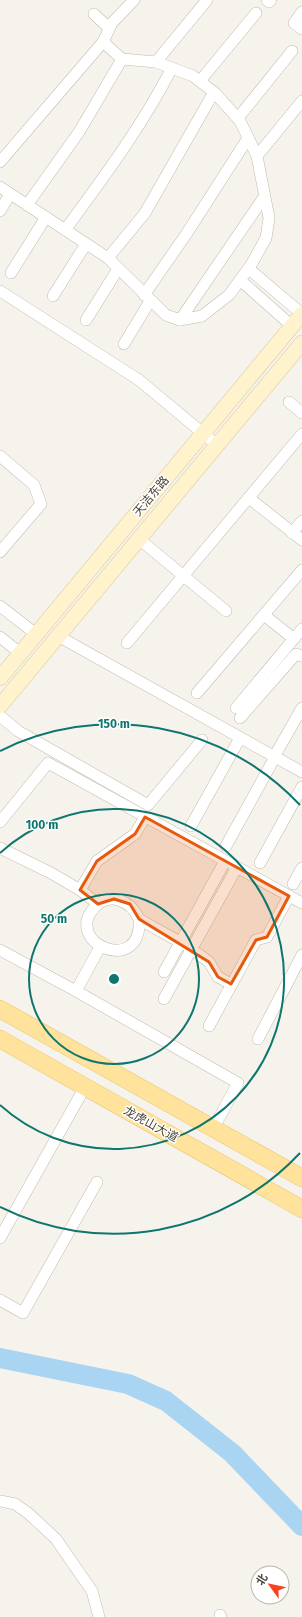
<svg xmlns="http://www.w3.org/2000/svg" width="302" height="1617" viewBox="0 0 302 1617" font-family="'Fira Sans','Noto Sans SC',sans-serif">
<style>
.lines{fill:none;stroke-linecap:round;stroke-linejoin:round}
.river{stroke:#a9d4f2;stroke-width:20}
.street-casing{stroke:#c2bbae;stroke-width:12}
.secondary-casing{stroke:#d6c79b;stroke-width:16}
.primary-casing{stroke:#e6c16a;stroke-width:18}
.street{stroke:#fff;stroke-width:11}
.secondary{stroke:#fff3cd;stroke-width:15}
.primary{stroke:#ffe39c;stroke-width:17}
.marked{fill:#e8590c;fill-opacity:0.2;stroke:#e8590c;stroke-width:3;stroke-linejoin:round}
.ring{fill:none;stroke:#0f766e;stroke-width:2}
.labels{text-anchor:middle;stroke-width:3;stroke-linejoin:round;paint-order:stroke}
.street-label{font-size:12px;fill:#4b4439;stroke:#fff}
.centre{fill:#0f766e;stroke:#fff;stroke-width:2}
.ring-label{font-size:12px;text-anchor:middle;font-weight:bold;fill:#0f766e;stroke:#fff;stroke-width:3;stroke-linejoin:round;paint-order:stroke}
</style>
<rect width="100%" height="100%" fill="#f6f3ec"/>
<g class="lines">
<path class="river" d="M 0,1358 L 128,1384 L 166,1401 L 232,1453 L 302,1526"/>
<defs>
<g id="street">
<path d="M 267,0 L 269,2 L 271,0"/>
<path d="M 302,12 L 294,23 L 302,29"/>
<path d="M 94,14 L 109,28"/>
<path d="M 156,62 L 207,0"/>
<path d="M 200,81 L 256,13"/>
<path d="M 238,118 L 292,51"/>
<path d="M 257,156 L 302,101"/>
<path d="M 0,162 L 103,42 L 112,23 L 134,0"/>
<path d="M 0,187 L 108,258 L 166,315 L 180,320 L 202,316 L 229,295 L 251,265 L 266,238 L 269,218 L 257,156 L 240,121 L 215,93 L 193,76 L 156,62 L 122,59 L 103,42"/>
<path d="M 27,205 L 79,132 L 122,59"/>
<path d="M 0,211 L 10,194"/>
<path d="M 65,230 C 104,177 142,126 172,68"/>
<path d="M 108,258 L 145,213 L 214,92"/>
<path d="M 249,269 L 302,314"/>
<path d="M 11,273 L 46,217"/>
<path d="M 240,280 L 292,326"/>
<path d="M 0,291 L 139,380 L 217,445"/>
<path d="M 144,295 L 187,233 L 248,138"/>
<path d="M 53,296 L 86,244"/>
<path d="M 86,320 L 118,269"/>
<path d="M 180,320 L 264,197"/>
<path d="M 124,344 L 150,301"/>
<path d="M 289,402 L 302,413"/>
<path d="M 0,456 L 34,485 L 41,504 L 0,552"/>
<path d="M 249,498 L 302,540"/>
<path d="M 292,533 L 302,521"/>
<path d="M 139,539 L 226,611"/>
<path d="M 0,606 L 36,634"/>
<path d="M 264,615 L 294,639"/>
<path d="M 58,636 L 302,772"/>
<path d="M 0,637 L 20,653"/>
<path d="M 127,643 L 302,434"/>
<path d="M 197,693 L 302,570"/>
<path d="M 236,708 L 302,629"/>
<path d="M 0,716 L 18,731 L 148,805 L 202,740"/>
<path d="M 240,718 L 296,654 L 302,656"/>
<path d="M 274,757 L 302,708"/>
<path d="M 0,822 L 48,763 L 302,903"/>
<path d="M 191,826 L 240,738"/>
<path d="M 226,846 L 275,757"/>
<path d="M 0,848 L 51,873 L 80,890"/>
<path d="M 260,863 L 302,787"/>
<path d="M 293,884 L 302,868"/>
<path d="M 98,904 L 80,890 L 97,861 L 135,834 L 145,817"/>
<path d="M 139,919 C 143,977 61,943 95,907 C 110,891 131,901 139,919 L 192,949 L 209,962 L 218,977 L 231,984"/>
<path d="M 0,950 L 76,991 L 238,1083 L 213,1129"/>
<path d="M 164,972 L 225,861"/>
<path d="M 76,991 L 100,947"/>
<path d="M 164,999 L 237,867"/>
<path d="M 209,1026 L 256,940 L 267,937 L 289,896"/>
<path d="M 258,1039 L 302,955"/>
<path d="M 0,1238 L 85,1087"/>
<path d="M 0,1300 L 23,1313 L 97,1182"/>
<path d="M 0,1501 L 15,1504 L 28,1513 L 56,1539 L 92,1591 L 99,1617"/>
<path d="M 220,1615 L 221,1617"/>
</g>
<g id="secondary">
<path d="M 0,678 L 302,314"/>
<path d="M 0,706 L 302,343"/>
</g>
<g id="primary">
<path d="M 0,1009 L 302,1178"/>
<path d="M 0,1039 L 302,1209"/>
</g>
</defs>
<use href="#street" class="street-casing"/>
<use href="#secondary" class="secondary-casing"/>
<use href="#primary" class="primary-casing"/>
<use href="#street" class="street"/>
<use href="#secondary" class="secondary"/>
<use href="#primary" class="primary"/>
</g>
<path class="marked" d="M 145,817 L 289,896 L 267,937 L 256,940 L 231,984 L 218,977 L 209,962 L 139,919 L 130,904 L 114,899 L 98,904 L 80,890 L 97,861 L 135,834 Z"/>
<g class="ring">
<circle cx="114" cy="979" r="85"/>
<path d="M0 853A170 170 0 1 1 0 1105"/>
<path d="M300 1153A255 255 0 0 1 0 1207M0 751A255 255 0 0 1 300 805"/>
</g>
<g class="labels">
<g class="street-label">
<text transform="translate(151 496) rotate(-50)" y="4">天洁东路</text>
<text transform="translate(151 1124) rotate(29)" y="4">龙虎山大道</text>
</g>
</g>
<circle cx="114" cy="979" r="6" class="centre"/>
<g class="ring-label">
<text x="114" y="728">150 m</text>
<text x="42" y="829">100 m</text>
<text x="54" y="923">50 m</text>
</g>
<g transform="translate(270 1585) rotate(303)"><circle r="19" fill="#ffffff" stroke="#b7b4b0"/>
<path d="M0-3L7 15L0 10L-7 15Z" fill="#fc3f1d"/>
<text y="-6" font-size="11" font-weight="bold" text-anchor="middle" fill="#4b4439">北</text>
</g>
</svg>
